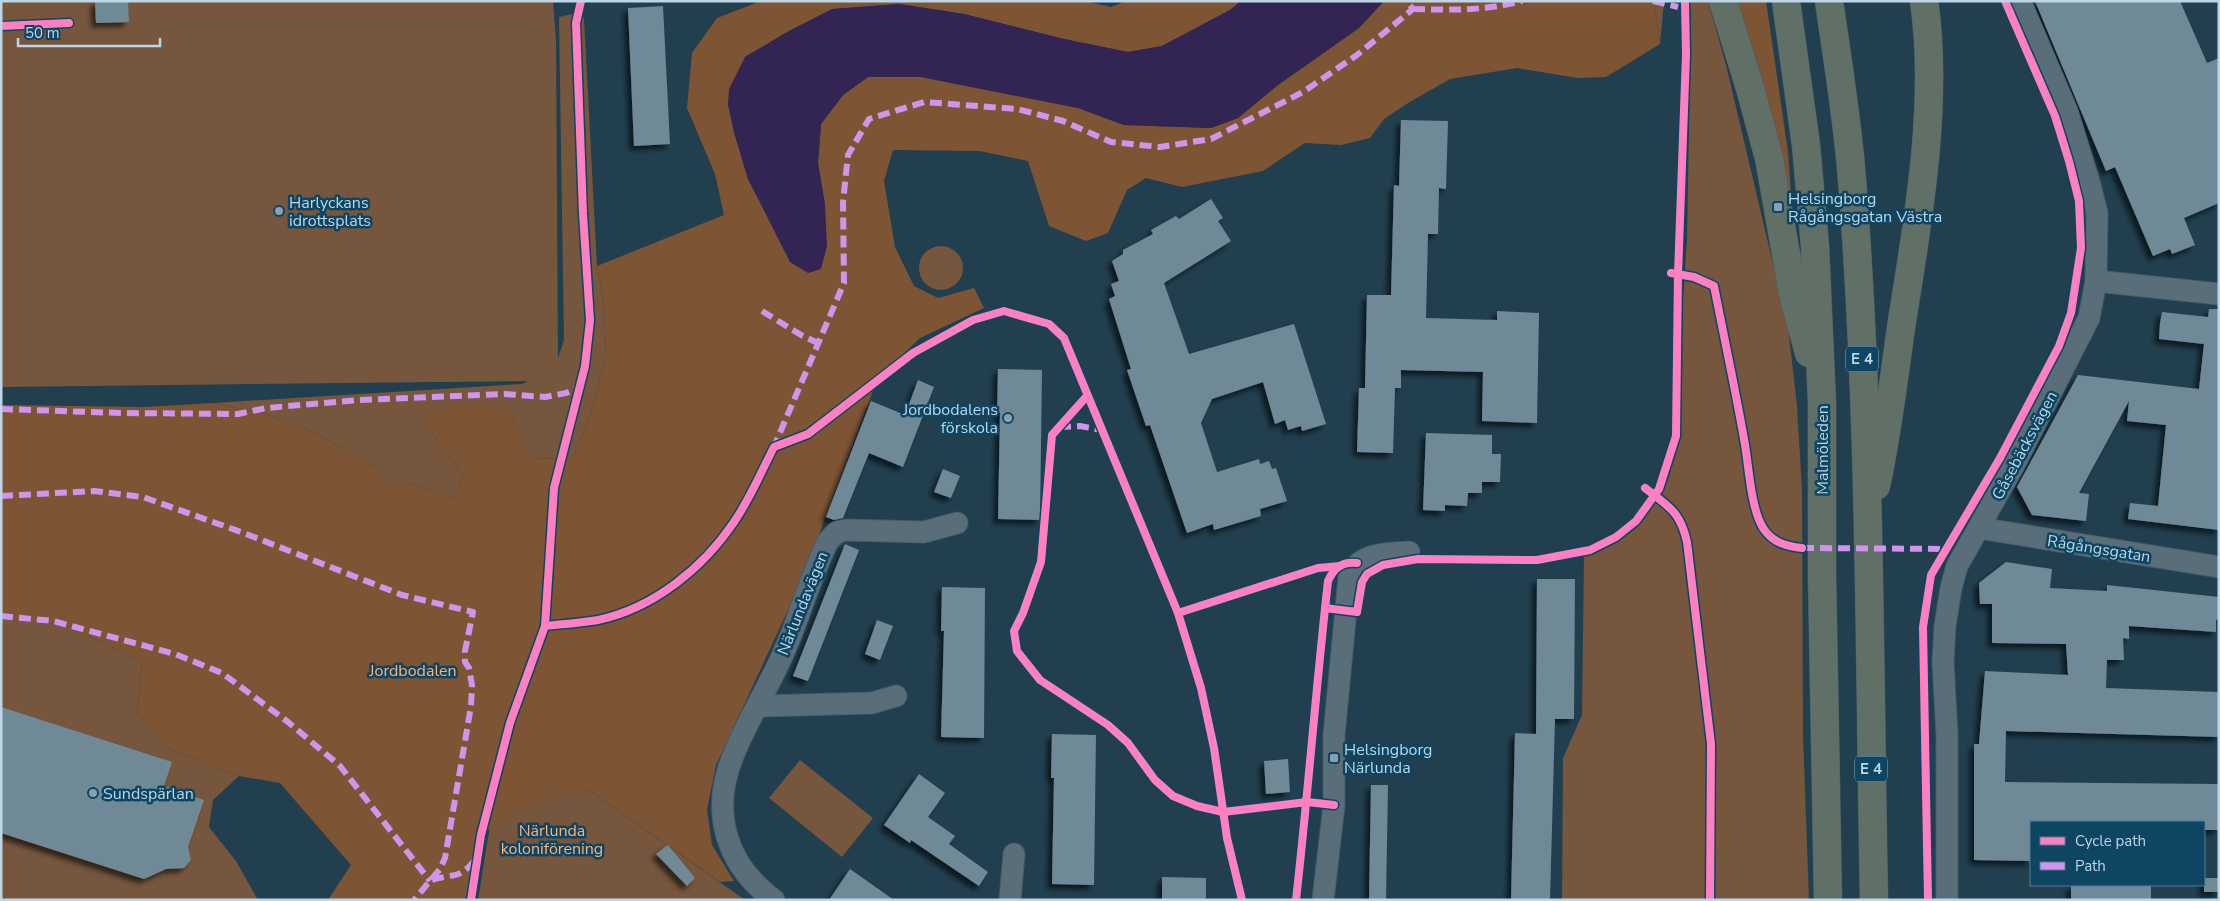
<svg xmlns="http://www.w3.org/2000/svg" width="2220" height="901" viewBox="0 0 2220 901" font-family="'Nunito Sans',sans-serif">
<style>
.green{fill:#76563d}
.forest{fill:#7e5534}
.water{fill:#322553}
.building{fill:#6f8997;filter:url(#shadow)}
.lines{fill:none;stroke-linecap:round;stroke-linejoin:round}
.street-casing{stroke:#445b68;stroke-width:23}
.highway-casing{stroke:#445b68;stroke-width:29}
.street{stroke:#5a6e7a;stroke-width:21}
.highway{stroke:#617067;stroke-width:28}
.quiet{stroke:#d193ec;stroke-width:6;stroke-dasharray:12 6;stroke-linecap:butt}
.cycleway-casing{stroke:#0d4562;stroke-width:11}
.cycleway{stroke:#ff80c0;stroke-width:8}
.poi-dot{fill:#86a1b2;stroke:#0d4562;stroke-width:2}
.labels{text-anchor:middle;stroke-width:5;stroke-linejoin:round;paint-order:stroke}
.shield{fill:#0d4562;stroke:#88aac0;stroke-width:1}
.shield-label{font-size:15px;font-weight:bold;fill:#bcd6e8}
.poi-label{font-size:16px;fill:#bcd6e8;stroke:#0d4562;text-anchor:start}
.street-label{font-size:16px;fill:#bcd6e8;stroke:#0d4562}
.park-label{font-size:16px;fill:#ffb175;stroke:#0d4562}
</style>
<defs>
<filter id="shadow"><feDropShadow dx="-4.5" dy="4.5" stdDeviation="2.5" flood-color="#0009"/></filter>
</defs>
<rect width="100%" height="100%" fill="#213f4e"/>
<g class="green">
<path d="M 1,1 L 553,1 L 556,41 L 558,358 L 564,340 L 559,17 L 572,14 L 584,18 L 597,266 L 604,305 L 606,355 L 591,414 L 573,458 L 528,459 L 511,413 L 431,431 L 464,477 L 452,499 L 411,484 L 388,488 L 376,467 L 313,432 L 266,414 L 213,403 L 522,384 L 528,381 L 1,387 Z"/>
<path d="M 1654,1 L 1664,1 L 1660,44 Z"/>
<path d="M 1689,1 L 1708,1 L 1726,65 L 1788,327 L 1797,406 L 1802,490 L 1803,734 L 1809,900 L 1562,900 L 1563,758 L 1582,715 L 1584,554 L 1613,543 L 1644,519 L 1668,480 L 1680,437 L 1681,330 L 1687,240 L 1691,13 Z"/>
<circle cx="941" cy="268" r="22"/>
<path d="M 1,619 L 54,624 L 71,628 L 142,661 L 137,713 L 166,748 L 239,776 L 213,800 L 209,827 L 236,861 L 258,900 L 1,900 Z"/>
<path d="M 800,760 L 873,818 L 842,857 L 769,798 Z"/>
<path d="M 589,790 L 745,900 L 478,900 L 488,837 L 492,822 L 506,796 Z"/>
</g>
<g class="forest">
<path d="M 761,1 L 1085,1 L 1111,7 L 1126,1 L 1241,1 L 1230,10 L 1162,46 L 1128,52 L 1064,39 L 964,14 L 899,4 L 833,9 L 789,31 L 745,57 L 728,104 L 734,132 L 748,179 L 759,199 L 825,205 L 818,163 L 821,124 L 843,95 L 868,77 L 921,77 L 1078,108 L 1124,125 L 1211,128 L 1238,118 L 1278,85 L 1359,28 L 1384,1 L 1654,1 L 1660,44 L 1606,77 L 1578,78 L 1517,68 L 1450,79 L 1408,103 L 1384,119 L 1370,138 L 1341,145 L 1305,143 L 1263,171 L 1182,187 L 1146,178 L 1127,190 L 1108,233 L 1086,241 L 1049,226 L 1028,161 L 980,151 L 893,150 L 884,181 L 895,247 L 914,286 L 938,298 L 974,288 L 984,308 L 920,338 L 877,380 L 801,582 L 716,765 L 707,810 L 712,845 L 734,881 L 720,882 L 589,790 L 541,799 L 481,835 L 471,900 L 328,900 L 351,865 L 280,783 L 239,776 L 166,748 L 137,713 L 142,661 L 71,628 L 53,624 L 1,619 L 1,405 L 143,407 L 213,403 L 266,414 L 313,432 L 376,467 L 388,487 L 411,484 L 452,499 L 464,477 L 431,431 L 425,412 L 488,403 L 511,413 L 529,459 L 573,458 L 591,414 L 606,355 L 604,305 L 597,266 L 724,215 L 715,174 L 687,108 L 692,53 L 717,18 Z"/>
<path d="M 1732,1 L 1766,1 L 1788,152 L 1794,233 Z"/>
</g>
<path class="water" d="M 1241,1 L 1384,1 L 1359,28 L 1278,85 L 1238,118 L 1211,128 L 1124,125 L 1078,108 L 921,77 L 868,77 L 843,95 L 821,124 L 818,163 L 825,205 L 827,246 L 821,269 L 808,273 L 790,262 L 748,179 L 734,132 L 728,104 L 729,89 L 745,57 L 789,31 L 832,9 L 899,4 L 964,14 L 1064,39 L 1128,52 L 1162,46 L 1230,10 Z"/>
<g class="building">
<path d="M 95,1 L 128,1 L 129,22 L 96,23 Z"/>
<path d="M 2035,1 L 2180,1 L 2207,63 L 2219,58 L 2219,203 L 2184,218 L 2195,245 L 2172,254 L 2170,249 L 2153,256 L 2115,167 L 2106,171 Z"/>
<path d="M 663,6 L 670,144 L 634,146 L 628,8 Z"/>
<path d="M 1401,120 L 1448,121 L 1446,189 L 1439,188 L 1438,234 L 1428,234 L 1426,318 L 1497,320 L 1497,311 L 1539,313 L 1537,423 L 1482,421 L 1483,372 L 1401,370 L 1401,388 L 1395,388 L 1393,453 L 1357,452 L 1359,388 L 1365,388 L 1367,295 L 1391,295 L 1394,185 L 1399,186 Z"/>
<path d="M 1211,199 L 1223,218 L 1218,221 L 1231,241 L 1164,283 L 1189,354 L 1294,324 L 1326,424 L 1302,431 L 1301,426 L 1288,430 L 1285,420 L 1275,424 L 1263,382 L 1212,399 L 1201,423 L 1217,472 L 1259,459 L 1260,464 L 1269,461 L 1272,469 L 1276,468 L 1287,501 L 1260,509 L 1261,516 L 1214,530 L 1213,524 L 1187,533 L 1150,425 L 1146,426 L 1127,370 L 1131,369 L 1109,299 L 1115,296 L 1111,284 L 1119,281 L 1112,261 L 1123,254 L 1123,250 L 1153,234 L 1151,230 L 1176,216 L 1179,219 Z"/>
<path d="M 2209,309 L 2219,309 L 2219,530 L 2128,519 L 2130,503 L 2158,506 L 2166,425 L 2127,421 L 2129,401 L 2079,493 L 2089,494 L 2086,521 L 2032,515 L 2017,487 L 2078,375 L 2199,389 L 2204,344 L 2159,339 L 2160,323 L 2162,312 L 2208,317 Z"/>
<path d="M 998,369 L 1042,370 L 1040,520 L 998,519 L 1000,413 L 997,413 Z"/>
<path d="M 918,380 L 934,387 L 903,467 L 869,453 L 843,518 L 834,520 L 826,517 L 871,401 L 905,415 Z"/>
<path d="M 1426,433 L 1492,435 L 1492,454 L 1501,454 L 1500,482 L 1482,482 L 1482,493 L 1468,493 L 1467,506 L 1445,505 L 1445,511 L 1423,510 Z"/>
<path d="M 943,469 L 960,476 L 951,498 L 934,492 Z"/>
<path d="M 845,544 L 859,550 L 808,681 L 793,676 Z"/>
<path d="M 2006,562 L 2052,569 L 2050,588 L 2107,591 L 2107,585 L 2219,597 L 2219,619 L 2216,620 L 2216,632 L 2129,626 L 2129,639 L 2123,638 L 2124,660 L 2107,660 L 2106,688 L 2219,692 L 2219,737 L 2006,731 L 2005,782 L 2219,784 L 2219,830 L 2204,830 L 2204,822 L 2031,822 L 2031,861 L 1974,860 L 1974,744 L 1979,744 L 1985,671 L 2068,675 L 2066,644 L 1992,643 L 1992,604 L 1980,604 L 1979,583 Z"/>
<path d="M 1537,579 L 1575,579 L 1574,719 L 1555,719 L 1550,900 L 1511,900 L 1515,733 L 1536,734 Z"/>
<path d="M 942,587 L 985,588 L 984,738 L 941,737 L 944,631 L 941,631 Z"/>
<path d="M 877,620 L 893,626 L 880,660 L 865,654 Z"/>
<path d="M 1,707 L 172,762 L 164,786 L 204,800 L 188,847 L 191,860 L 184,868 L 166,869 L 144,879 L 1,833 Z"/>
<path d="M 1052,734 L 1096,735 L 1094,885 L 1052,884 L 1054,778 L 1051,778 Z"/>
<path d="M 1288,759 L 1290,792 L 1266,794 L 1264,761 Z"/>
<path d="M 919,774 L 945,793 L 928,817 L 955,836 L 949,844 L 988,872 L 979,886 L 911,840 L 910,843 L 884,825 Z"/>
<path d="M 1371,785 L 1388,785 L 1386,900 L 1369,900 Z"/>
<path d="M 668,845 L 695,878 L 687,886 L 656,854 Z"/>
<path d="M 850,869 L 894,900 L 829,900 Z"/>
<path d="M 1162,877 L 1206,878 L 1206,900 L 1162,900 Z"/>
<rect x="2204" y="878" width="15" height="14"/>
<rect x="2071" y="885" width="80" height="15"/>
</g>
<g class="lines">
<defs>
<g id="street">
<path d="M 2096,281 L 2219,294"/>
<path d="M 1979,528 L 2219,567"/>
<path d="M 758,706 L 872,703 L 896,696"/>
<path d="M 774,900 C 726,865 710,812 733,756 C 748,718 771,684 786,647 C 801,612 811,575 828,541 L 837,532 L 846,530 L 924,532 L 957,523"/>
<path d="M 1010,900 L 1014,854"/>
<path d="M 1323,900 L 1334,805 L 1334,735 L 1349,578 C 1357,553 1387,553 1409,552"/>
<path d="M 1947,900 L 1947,735 L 1943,662 L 1945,626 L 1951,588 L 1957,566 L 2014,465 L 2089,318 L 2096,281 L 2097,213 L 2090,185 L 2067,111 L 2020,1"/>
</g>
<g id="highway">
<path d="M 1723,1 L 1750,88 L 1769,158 L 1794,299 L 1809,353"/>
<path d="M 1786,1 L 1806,145 L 1815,246 L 1822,403 L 1822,575 L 1828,900"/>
<path d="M 1829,1 C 1837,56 1846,112 1851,167 C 1871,411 1869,656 1874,900"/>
<path d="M 1876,486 C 1888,431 1894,376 1902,321 C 1918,222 1939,101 1924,1"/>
</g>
</defs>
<use href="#street" class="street-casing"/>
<use href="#highway" class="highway-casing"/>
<use href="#street" class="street"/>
<use href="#highway" class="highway"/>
<g class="quiet">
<path d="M 1653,1 L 1678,7"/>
<path d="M 1413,9 C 1453,10 1483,11 1522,1"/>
<path d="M 762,311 L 801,335 L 818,343"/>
<path d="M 1,409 L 121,413 L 238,414 L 266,408 L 360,400 L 505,394 L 545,397 L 566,393 L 580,387"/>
<path d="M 1059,427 L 1080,426 L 1102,430"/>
<path d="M 773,449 L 844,283 L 843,202 L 848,155 L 869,119 L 924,102 L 1017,109 L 1063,121 L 1111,142 L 1160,147 L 1211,139 L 1303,92 L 1357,55 L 1413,9 L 1406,1"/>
<path d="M 1,496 L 94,491 L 143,497 L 241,532 L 402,595 L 473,612 L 465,651 L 465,662 L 469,668 L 472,685 L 471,706 L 445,858 L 440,869 L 414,900"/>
<path d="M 1802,548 L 1947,549"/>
<path d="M 1,616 L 53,621 L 175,654 L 222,673 L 288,722 L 340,766 L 430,881"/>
<path d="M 432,880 C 454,873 459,880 475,860"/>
</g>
<defs>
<g id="cycleway">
<path d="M 1,26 L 69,23"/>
<path d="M 1671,273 L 1694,277 L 1714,286 C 1724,337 1735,388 1744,439 C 1749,465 1750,506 1763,528 C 1773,543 1786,546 1802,548"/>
<path d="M 1087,396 L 1052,435 L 1041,562 L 1023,613 L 1014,631 L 1017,651 L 1040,680 L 1108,725 L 1128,743 L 1155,780 L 1173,796 L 1197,806 L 1223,812 L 1307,802 L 1334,805"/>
<path d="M 1645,488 C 1669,507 1680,511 1687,542 L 1711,744 L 1710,900"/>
<path d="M 1325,608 L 1357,612 L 1362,582 L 1367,574 L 1383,565 L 1418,559 L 1537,560 L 1590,550 L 1616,537 L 1636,521 L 1659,489 L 1676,436 L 1678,274 L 1686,55 L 1685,1"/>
<path d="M 1178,613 L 1318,568 L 1340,566"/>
<path d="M 545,626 C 563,624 581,623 598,620 C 654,608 703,568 734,522 C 750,499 761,472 774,447 L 808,434 L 913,353 L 973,320 L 1004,311 L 1049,324 L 1064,338 L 1178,613 L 1201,688 L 1214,748 L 1227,838 L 1242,900"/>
<path d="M 471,900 L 481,835 L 510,723 L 545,626 L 554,488 L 585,366 L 590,320 L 583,214 L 576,23 L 581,1"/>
<path d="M 1296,900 C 1308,794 1316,687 1328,581 C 1334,568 1342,561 1357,563"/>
<path d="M 1928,900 L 1923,627 L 1931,575 L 2000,458 L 2059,346 L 2071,313 L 2081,248 L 2079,201 L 2069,161 L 2055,116 L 2005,1"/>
</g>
</defs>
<use href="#cycleway" class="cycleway-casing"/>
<use href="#cycleway" class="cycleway"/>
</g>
<g class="poi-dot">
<rect x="1773" y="202" width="10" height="10" rx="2.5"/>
<circle cx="279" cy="211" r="5"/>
<circle cx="1008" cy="418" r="5"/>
<rect x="1329" y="753" width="10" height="10" rx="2.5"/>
<circle cx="93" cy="793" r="5"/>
</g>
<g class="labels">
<g class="shield">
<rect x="1846" y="346.5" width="32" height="25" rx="4"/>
<rect x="1855" y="756.5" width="32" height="25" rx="4"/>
</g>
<g class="shield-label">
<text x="1862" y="364">E 4</text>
<text x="1871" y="774">E 4</text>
</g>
<g class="poi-label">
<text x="1788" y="204">Helsingborg<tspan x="1788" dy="18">Rågångsgatan Västra</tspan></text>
<text x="289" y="208">Harlyckans<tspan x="289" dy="18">idrottsplats</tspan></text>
<text x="998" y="415" text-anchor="end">Jordbodalens<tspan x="998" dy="18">förskola</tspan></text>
<text x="1344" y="755">Helsingborg<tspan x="1344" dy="18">Närlunda</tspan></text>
<text x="103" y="799">Sundspärlan</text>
</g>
<g class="street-label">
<text transform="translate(2024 445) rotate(-62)" y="6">Gåsebäcksvägen</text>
<text transform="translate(1822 450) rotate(-90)" y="6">Malmöleden</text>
<text transform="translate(2099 548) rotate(9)" y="6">Rågångsgatan</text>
<text transform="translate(802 603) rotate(-68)" y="6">Närlundavägen</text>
</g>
<g class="park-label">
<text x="413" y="676">Jordbodalen</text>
<text x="552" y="836">Närlunda<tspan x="552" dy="18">koloniförening</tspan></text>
</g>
</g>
<rect width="2220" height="901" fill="none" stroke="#bcd6e8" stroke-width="5"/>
<rect x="2030" y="821" width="175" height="65" fill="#0d4562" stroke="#537f98"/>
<rect x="2040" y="837" width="25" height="8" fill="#ff80c0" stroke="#537f98"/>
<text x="2075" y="846" font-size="15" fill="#bcd6e8">Cycle path</text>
<rect x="2040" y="862" width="25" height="8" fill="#d193ec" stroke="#537f98"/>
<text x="2075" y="871" font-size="15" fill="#bcd6e8">Path</text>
<path d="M18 38v8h142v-8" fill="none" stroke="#bcd6e8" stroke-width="2.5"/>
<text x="25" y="38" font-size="15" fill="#bcd6e8" stroke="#0d4562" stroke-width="4" paint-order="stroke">50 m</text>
</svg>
